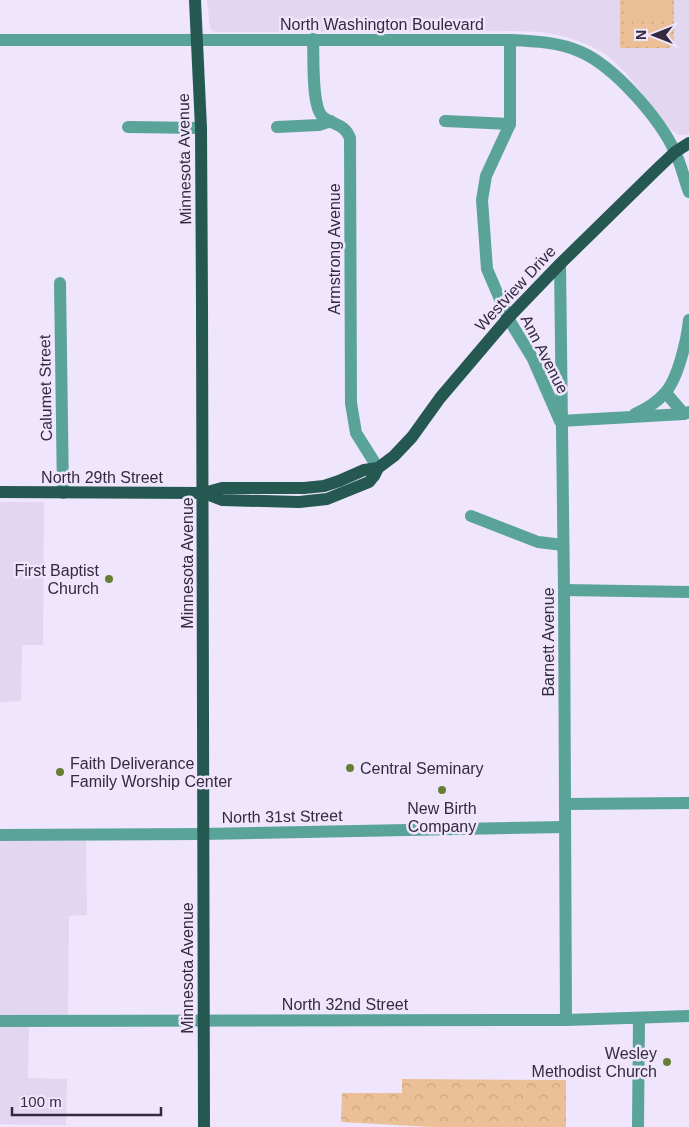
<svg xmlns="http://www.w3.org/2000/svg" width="689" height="1127" viewBox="0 0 689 1127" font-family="Arial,sans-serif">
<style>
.built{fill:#e2d6f1}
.grass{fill:url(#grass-dots)}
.forest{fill:url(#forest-crowns)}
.pitch{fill:#ebc097}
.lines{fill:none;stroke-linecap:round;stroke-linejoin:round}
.minor{stroke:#5aa399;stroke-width:12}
.major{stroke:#245851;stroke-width:12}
.poi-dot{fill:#667f31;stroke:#efe5fd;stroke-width:2}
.labels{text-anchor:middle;stroke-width:5;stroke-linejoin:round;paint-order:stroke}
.street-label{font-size:16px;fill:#342a40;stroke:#efe5fd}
.poi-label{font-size:16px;fill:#342a40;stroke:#efe5fd;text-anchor:end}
</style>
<defs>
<pattern id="grass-dots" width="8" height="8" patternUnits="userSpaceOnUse" patternTransform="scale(1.25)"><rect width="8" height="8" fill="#ebc097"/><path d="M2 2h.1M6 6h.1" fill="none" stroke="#caa583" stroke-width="1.8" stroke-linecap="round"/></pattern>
<pattern id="forest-crowns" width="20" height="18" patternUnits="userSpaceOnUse" patternTransform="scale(1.25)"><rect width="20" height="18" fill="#ebc097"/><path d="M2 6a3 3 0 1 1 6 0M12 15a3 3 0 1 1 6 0" fill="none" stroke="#caa583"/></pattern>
</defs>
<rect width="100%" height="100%" fill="#efe5fd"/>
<g class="built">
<path d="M 207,0 L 689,0 L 689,133 L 685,135 L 679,135 L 672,131 L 626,73 L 607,55 L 589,45 L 567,37 L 542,32 L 517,31 L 219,32 L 213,31 L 210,28 Z"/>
<path d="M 0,502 L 44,502 L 43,645 L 22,645 L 21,701 L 0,702 Z"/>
<path d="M 0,841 L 86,841 L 87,915 L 69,916 L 68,1015 L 0,1015 Z"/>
<path d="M 0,1026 L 29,1026 L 28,1078 L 67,1079 L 66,1125 L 0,1124 Z"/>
</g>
<path class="grass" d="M 620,0 L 674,0 L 674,44 L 669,48 L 620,48 Z"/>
<path class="forest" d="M 402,1079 L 566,1080 L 566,1127 L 432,1127 L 341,1122 L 342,1093 L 402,1093 Z"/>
<g class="pitch">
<rect x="624" y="0" width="47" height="21"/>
<rect x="624" y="24" width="47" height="21"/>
</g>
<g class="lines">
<g class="minor">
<path d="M 313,39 C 314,56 311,107 323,117 C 334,126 344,123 350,138 L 351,403 L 356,433 L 378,468"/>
<path d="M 0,40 L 510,40 C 534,41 559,42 581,52 C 615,67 660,119 675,152 C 681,164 684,179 689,192"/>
<path d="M 510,40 L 510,124 L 486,176 L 482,200 L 487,269 L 508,318 L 533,359 L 560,421 L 684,414 L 689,412"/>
<path d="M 445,121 L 510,124"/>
<path d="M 128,127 L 201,128"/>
<path d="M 277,127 L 319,125 L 331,121"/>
<path d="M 560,264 L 564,590 L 566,1020"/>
<path d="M 60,283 L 63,493"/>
<path d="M 666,393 L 684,414"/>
<path d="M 635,414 C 646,409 656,403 664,394 C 678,380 687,339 689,320"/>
<path d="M 471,516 L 538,542 L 563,545"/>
<path d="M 564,590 L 689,592"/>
<path d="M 565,804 L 689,803"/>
<path d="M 0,835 L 203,834 L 564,827"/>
<path d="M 0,1021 L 566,1020 L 689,1016"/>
<path d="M 638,1127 L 639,1018"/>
</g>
<g class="major">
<path d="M 195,0 L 201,128 L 202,306 L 204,1127"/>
<path d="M 0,492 L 204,493 L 222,488 L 304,488 L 324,486 L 339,481 L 364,470 L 378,468"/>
<path d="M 204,493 L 222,500 L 299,502 L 327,499 L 369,482 L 374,476 L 378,468 L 394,456 L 412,437 L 440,398 L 508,318 L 560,264 L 655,171 L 675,152 L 689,143"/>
</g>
</g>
<g class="poi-dot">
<circle cx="109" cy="579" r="5"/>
<circle cx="350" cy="768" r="5"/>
<circle cx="60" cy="772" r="5"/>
<circle cx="442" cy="790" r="5"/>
<circle cx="667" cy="1062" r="5"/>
</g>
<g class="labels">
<g class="street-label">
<text x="382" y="30">North Washington Boulevard</text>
<text transform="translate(184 159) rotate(-91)" y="6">Minnesota Avenue</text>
<text transform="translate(334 249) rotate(-90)" y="6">Armstrong Avenue</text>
<text transform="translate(515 288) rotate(-47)" y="6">Westview Drive</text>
<text transform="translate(545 354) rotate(63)" y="6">Ann Avenue</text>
<text transform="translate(45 388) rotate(-91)" y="6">Calumet Street</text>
<text x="102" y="483">North 29th Street</text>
<text transform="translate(187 563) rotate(-90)" y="6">Minnesota Avenue</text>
<text transform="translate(548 642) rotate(-90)" y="6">Barnett Avenue</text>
<text transform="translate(282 816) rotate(-1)" y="6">North 31st Street</text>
<text transform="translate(187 968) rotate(-90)" y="6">Minnesota Avenue</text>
<text x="345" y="1010">North 32nd Street</text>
</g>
<g class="poi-label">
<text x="99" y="576">First Baptist<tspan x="99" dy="18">Church</tspan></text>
<text x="70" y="769" text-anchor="start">Faith Deliverance<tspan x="70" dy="18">Family Worship Center</tspan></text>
<text x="360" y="774" text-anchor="start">Central Seminary</text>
<text x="442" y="814" text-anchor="middle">New Birth<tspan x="442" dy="18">Company</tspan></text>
<text x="657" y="1059">Wesley<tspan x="657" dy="18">Methodist Church</tspan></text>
</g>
</g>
<g transform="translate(654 35) rotate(270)" stroke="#efe5fd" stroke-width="4" paint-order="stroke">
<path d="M0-4L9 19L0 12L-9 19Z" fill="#342a40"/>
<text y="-8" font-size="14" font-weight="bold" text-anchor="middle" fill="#342a40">N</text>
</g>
<path d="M12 1107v8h149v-8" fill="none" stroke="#342a40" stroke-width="2.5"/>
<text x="20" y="1107" font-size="15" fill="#342a40" stroke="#efe5fd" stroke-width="4" paint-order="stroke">100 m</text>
</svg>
